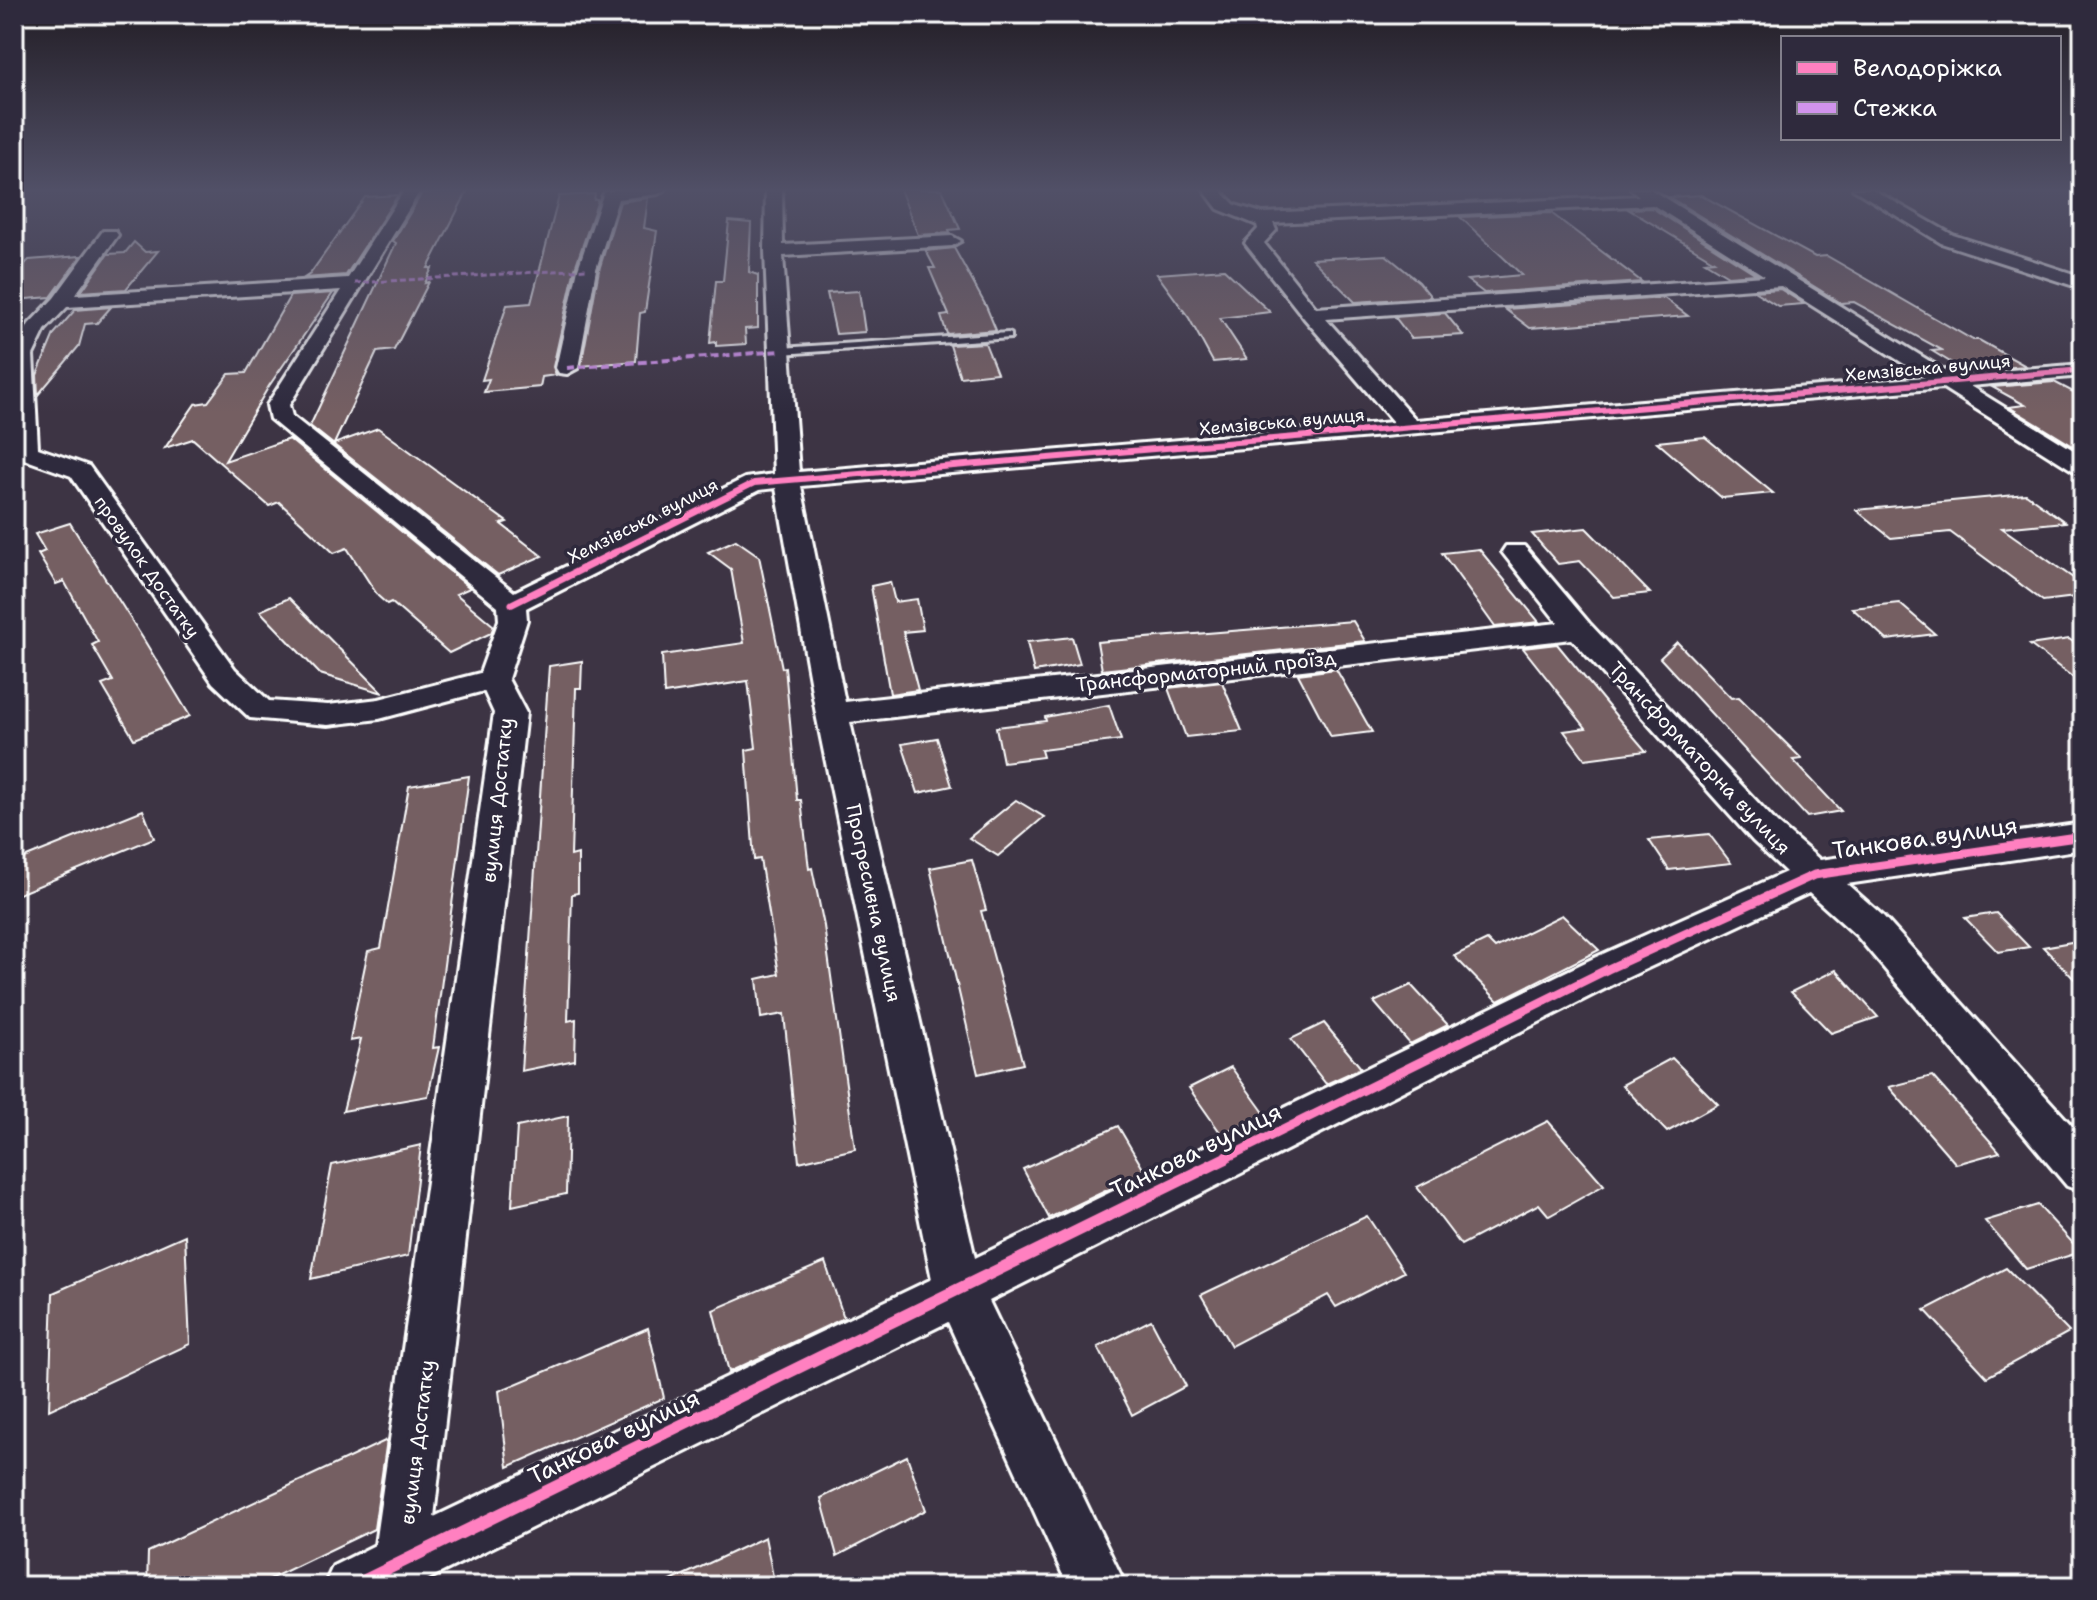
<svg xmlns="http://www.w3.org/2000/svg" width="2097" height="1600" viewBox="0 0 2097 1600" font-family="'Shantell Sans',sans-serif">
<style>
.building{fill:#745e62;stroke:#fff;stroke-width:2}
.lines{fill:none;stroke-linecap:round;stroke-linejoin:round}
.lane-casing{stroke:#fff;stroke-width:6}
.street-casing{stroke:#fff;stroke-width:6}
.lane{fill:#2f2a3d;fill-rule:evenodd}
.street{fill:#2f2a3d;fill-rule:evenodd}
.quiet-far1{stroke:#d193ec;stroke-width:3;stroke-dasharray:6 3;stroke-linecap:butt}
.quiet{stroke:#d193ec;stroke-width:4;stroke-dasharray:8 4;stroke-linecap:butt}
.cycleway-far3-casing{stroke:#2f2a3d;stroke-width:9}
.cycleway-far2-casing{stroke:#2f2a3d;stroke-width:11}
.cycleway-far1-casing{stroke:#2f2a3d;stroke-width:14}
.cycleway-casing{stroke:#2f2a3d;stroke-width:17}
.cycleway-far3{stroke:#ff80c0;stroke-width:6}
.cycleway-far2{stroke:#ff80c0;stroke-width:7}
.cycleway-far1{stroke:#ff80c0;stroke-width:9}
.cycleway{stroke:#ff80c0;stroke-width:12}
.labels{text-anchor:middle;stroke-width:7;stroke-linejoin:round;paint-order:stroke}
.far-street-label{font-size:18px;fill:#fff;stroke:#2f2a3d}
.street-label{font-size:20px;fill:#fff;stroke:#2f2a3d}
.near-street-label{font-size:24px;fill:#fff;stroke:#2f2a3d}
</style>
<rect width="100%" height="100%" fill="#3d3444"/>
<filter id="ink" filterUnits="userSpaceOnUse"><feTurbulence type="fractalNoise" baseFrequency=".0125" numOctaves="2"/><feDisplacementMap in="SourceGraphic" scale="16" xChannelSelector="R" yChannelSelector="G"/><feConvolveMatrix kernelMatrix="1 2 1 2 8 2 1 2 1" color-interpolation-filters="sRGB"/></filter>
<g filter="url(#ink)">
<g class="building">
<path d="M 900,189 L 942,189 L 960,229 L 949,230 L 950,233 L 918,235 Z"/>
<path d="M 468,190 L 428,268 L 432,268 L 425,283 L 429,282 L 394,350 L 377,352 L 334,444 L 378,428 L 507,522 L 501,524 L 542,556 L 498,575 L 310,426 L 396,243 L 393,241 L 422,193 Z"/>
<path d="M 595,194 L 594,200 L 598,200 L 575,268 L 553,367 L 556,375 L 542,377 L 540,387 L 484,392 L 489,379 L 482,380 L 507,305 L 531,303 L 559,196 Z"/>
<path d="M 398,195 L 346,275 L 304,278 L 310,274 L 365,197 Z"/>
<path d="M 1701,195 L 1815,257 L 1827,256 L 1973,340 L 1979,340 L 2026,366 L 1965,371 L 1932,351 L 1942,350 L 1854,302 L 1841,303 L 1669,197 Z"/>
<path d="M 648,198 L 644,228 L 657,231 L 645,312 L 640,313 L 636,361 L 581,366 L 599,270 L 620,202 Z"/>
<path d="M 1652,208 L 1756,274 L 1728,276 L 1705,262 L 1714,261 L 1628,209 Z"/>
<path d="M 1551,213 L 1642,282 L 1484,293 L 1467,280 L 1522,275 L 1460,217 Z"/>
<path d="M 729,221 L 751,223 L 749,272 L 758,275 L 758,328 L 745,329 L 746,344 L 716,346 L 716,342 L 710,343 L 716,281 L 723,281 Z"/>
<path d="M 134,242 L 145,252 L 158,251 L 126,289 L 81,292 L 108,254 L 125,253 Z"/>
<path d="M 954,248 L 986,306 L 996,330 L 947,334 L 941,316 L 949,315 L 929,268 L 935,268 L 926,251 Z"/>
<path d="M 1386,255 L 1419,282 L 1431,297 L 1355,302 L 1312,259 Z"/>
<path d="M 81,256 L 51,297 L 14,300 L 14,275 L 29,260 Z"/>
<path d="M 1224,269 L 1270,312 L 1220,318 L 1247,359 L 1213,362 L 1189,318 L 1157,274 Z"/>
<path d="M 1780,289 L 1804,304 L 1778,306 L 1754,291 Z"/>
<path d="M 859,291 L 865,332 L 836,334 L 827,293 Z"/>
<path d="M 333,293 L 269,386 L 225,461 L 289,439 L 470,588 L 456,594 L 494,626 L 491,633 L 449,653 L 391,602 L 387,604 L 378,596 L 347,548 L 334,553 L 279,502 L 269,506 L 193,439 L 165,448 L 195,404 L 208,402 L 229,374 L 246,373 L 290,296 Z"/>
<path d="M 1664,298 L 1688,316 L 1530,328 L 1505,309 Z"/>
<path d="M 111,307 L 97,323 L 85,324 L 79,346 L 38,395 L 37,375 L 54,334 L 75,310 Z"/>
<path d="M 1445,313 L 1463,335 L 1411,338 L 1395,317 Z"/>
<path d="M 985,343 L 997,373 L 960,377 L 950,345 Z"/>
<path d="M 2054,382 L 2083,397 L 2083,452 L 2009,407 L 2025,405 L 1992,387 Z"/>
<path d="M 1705,437 L 1773,493 L 1722,498 L 1657,442 Z"/>
<path d="M 2026,494 L 2065,522 L 2002,528 L 2083,585 L 2083,596 L 2043,601 L 1950,532 L 1891,538 L 1856,510 Z"/>
<path d="M 70,523 L 144,640 L 190,716 L 134,739 L 102,685 L 113,681 L 92,645 L 98,642 L 64,581 L 56,584 L 38,554 L 45,551 L 35,534 Z"/>
<path d="M 1586,528 L 1650,593 L 1614,597 L 1580,561 L 1558,564 L 1532,534 Z"/>
<path d="M 736,540 L 759,556 L 782,668 L 785,667 L 797,800 L 801,800 L 809,869 L 812,868 L 824,926 L 855,1149 L 799,1162 L 784,1014 L 761,1018 L 757,979 L 779,974 L 760,859 L 754,860 L 746,750 L 756,748 L 748,681 L 664,694 L 662,655 L 744,643 L 731,569 L 708,552 Z"/>
<path d="M 1479,549 L 1539,622 L 1495,627 L 1442,553 Z"/>
<path d="M 890,582 L 895,602 L 917,599 L 923,630 L 903,632 L 918,690 L 890,694 L 871,586 Z"/>
<path d="M 289,598 L 383,693 L 320,674 L 260,611 Z"/>
<path d="M 1899,603 L 1935,634 L 1887,640 L 1852,608 Z"/>
<path d="M 1353,621 L 1365,641 L 1102,670 L 1097,642 Z"/>
<path d="M 1072,637 L 1080,664 L 1034,672 L 1027,642 Z"/>
<path d="M 2069,639 L 2083,649 L 2083,685 L 2030,645 Z"/>
<path d="M 1677,642 L 1731,698 L 1739,697 L 1802,759 L 1793,760 L 1841,811 L 1807,817 L 1660,658 Z"/>
<path d="M 1557,644 L 1622,723 L 1646,751 L 1585,759 L 1564,731 L 1586,728 L 1523,648 Z"/>
<path d="M 582,661 L 581,688 L 576,688 L 571,856 L 578,854 L 578,893 L 572,894 L 568,1021 L 576,1019 L 575,1060 L 521,1071 L 549,666 Z"/>
<path d="M 1336,669 L 1372,732 L 1331,737 L 1298,674 Z"/>
<path d="M 1222,682 L 1242,731 L 1186,737 L 1168,688 Z"/>
<path d="M 1109,705 L 1121,740 L 1041,750 L 1043,757 L 1003,762 L 996,727 L 1046,721 L 1045,717 Z"/>
<path d="M 937,738 L 952,786 L 918,793 L 902,744 Z"/>
<path d="M 469,776 L 433,1048 L 439,1047 L 428,1096 L 343,1111 L 361,1039 L 350,1041 L 355,1013 L 368,951 L 381,948 L 409,786 Z"/>
<path d="M 1016,800 L 1044,817 L 998,856 L 969,838 Z"/>
<path d="M 143,810 L 154,838 L 14,896 L 14,862 Z"/>
<path d="M 1709,834 L 1731,863 L 1669,870 L 1649,840 Z"/>
<path d="M 972,860 L 986,910 L 981,911 L 1023,1064 L 978,1074 L 930,868 Z"/>
<path d="M 1996,913 L 2029,947 L 1998,952 L 1965,918 Z"/>
<path d="M 1562,915 L 1599,950 L 1498,1001 L 1454,956 L 1487,940 L 1495,948 Z"/>
<path d="M 2083,940 L 2083,988 L 2043,947 Z"/>
<path d="M 1836,970 L 1878,1017 L 1831,1033 L 1791,992 Z"/>
<path d="M 1411,985 L 1448,1025 L 1410,1044 L 1374,1002 Z"/>
<path d="M 1324,1023 L 1361,1068 L 1326,1084 L 1291,1039 Z"/>
<path d="M 1672,1058 L 1718,1104 L 1667,1132 L 1622,1085 Z"/>
<path d="M 1231,1067 L 1265,1114 L 1222,1135 L 1189,1088 Z"/>
<path d="M 1932,1076 L 2000,1152 L 1956,1164 L 1889,1087 Z"/>
<path d="M 568,1116 L 566,1194 L 512,1206 L 517,1127 Z"/>
<path d="M 1548,1121 L 1604,1185 L 1549,1216 L 1539,1204 L 1461,1245 L 1417,1187 Z"/>
<path d="M 1118,1126 L 1145,1172 L 1049,1218 L 1023,1169 Z"/>
<path d="M 421,1145 L 408,1256 L 311,1279 L 332,1165 Z"/>
<path d="M 2038,1205 L 2081,1252 L 2026,1269 L 1985,1221 Z"/>
<path d="M 1367,1216 L 1404,1272 L 1336,1307 L 1328,1295 L 1231,1346 L 1201,1295 Z"/>
<path d="M 185,1235 L 190,1344 L 49,1410 L 53,1293 Z"/>
<path d="M 825,1262 L 844,1318 L 729,1372 L 713,1310 Z"/>
<path d="M 2006,1268 L 2069,1332 L 1987,1377 L 1925,1310 Z"/>
<path d="M 1151,1320 L 1186,1386 L 1132,1415 L 1098,1347 Z"/>
<path d="M 648,1328 L 664,1398 L 508,1467 L 499,1391 Z"/>
<path d="M 387,1440 L 374,1529 L 255,1586 L 147,1586 L 148,1552 Z"/>
<path d="M 907,1456 L 926,1510 L 837,1556 L 821,1498 Z"/>
<path d="M 765,1537 L 775,1586 L 660,1586 Z"/>
</g>
<g class="lines">
<defs>
<path id="lane" d="M 1008,333 L 1011,334 L 1011,338 L 781,354 L 776,351 L 781,348 Z"/>
<g id="street">
<path d="M 14,189 L 26,189 L 14,195 Z"/>
<path d="M 405,189 L 421,189 L 289,405 L 292,416 L 514,592 L 745,478 L 774,474 L 765,251 L 766,189 L 782,189 L 783,245 L 952,236 L 961,241 L 952,246 L 783,256 L 799,472 L 1393,422 L 1304,318 L 1248,247 L 1245,243 L 1258,229 L 1257,225 L 1218,209 L 1203,189 L 1219,189 L 1235,205 L 1262,213 L 1639,196 L 1631,189 L 1650,189 L 1952,375 L 2083,364 L 2083,376 L 1970,386 L 2083,456 L 2083,473 L 2074,471 L 1943,388 L 801,486 L 845,702 L 1558,623 L 1502,552 L 1506,546 L 1524,546 L 1589,623 L 1777,823 L 1820,860 L 2083,823 L 2083,849 L 1847,884 L 1883,916 L 2083,1138 L 2083,1192 L 2067,1186 L 1857,936 L 1809,893 L 1622,980 L 989,1301 L 1126,1586 L 1068,1586 L 948,1322 L 414,1586 L 324,1586 L 333,1566 L 375,1545 L 494,713 L 484,691 L 379,719 L 328,725 L 250,718 L 213,683 L 71,476 L 18,457 L 14,452 L 14,352 L 29,324 L 54,298 L 103,231 L 115,231 L 118,235 L 75,295 L 348,278 ZM 1653,205 L 1765,276 L 1316,308 L 1264,243 L 1276,230 L 1273,223 ZM 1781,286 L 1925,377 L 1416,420 L 1326,319 ZM 341,290 L 267,405 L 270,419 L 498,607 L 499,620 L 480,673 L 379,699 L 328,705 L 269,701 L 235,669 L 89,466 L 38,448 L 33,355 L 45,330 L 67,307 ZM 776,488 L 816,714 L 932,1279 L 434,1517 L 526,713 L 508,679 L 527,620 L 526,608 L 759,490 ZM 1572,639 L 1753,841 L 1786,872 L 1594,958 L 975,1258 L 850,722 Z"/>
<path d="M 621,189 L 666,189 L 658,194 L 618,199 L 596,269 L 578,368 L 567,374 L 559,373 L 556,368 L 578,269 L 603,195 L 605,192 Z"/>
<path d="M 1853,189 L 1872,189 L 1953,235 L 2083,277 L 2083,289 L 1941,243 Z"/>
</g>
</defs>
<use href="#lane" class="lane-casing"/>
<use href="#street" class="street-casing"/>
<use href="#lane" class="lane"/>
<use href="#street" class="street"/>
<path class="quiet-far1" d="M 355,283 L 587,269"/>
<path class="quiet" d="M 567,368 L 781,351"/>
<defs>
<path id="cycleway-far3" d="M 612,554 L 754,483 L 2083,370"/>
<path id="cycleway-far2" d="M 512,604 L 616,552"/>
<path id="cycleway-far1" d="M 1222,1160 L 1608,969 L 1814,875 L 2083,836"/>
<path id="cycleway" d="M 353,1586 L 1226,1158"/>
</defs>
<use href="#cycleway-far3" class="cycleway-far3-casing"/>
<use href="#cycleway-far2" class="cycleway-far2-casing"/>
<use href="#cycleway-far1" class="cycleway-far1-casing"/>
<use href="#cycleway" class="cycleway-casing"/>
<use href="#cycleway-far3" class="cycleway-far3"/>
<use href="#cycleway-far2" class="cycleway-far2"/>
<use href="#cycleway-far1" class="cycleway-far1"/>
<use href="#cycleway" class="cycleway"/>
</g>
</g>
<linearGradient id="sky" x2="0" y2="1"><stop stop-color="#221d25"/><stop offset="0.46" stop-color="#515067"/><stop offset="1" stop-color="#515067" stop-opacity="0"/></linearGradient>
<rect width="2097" height="413" fill="url(#sky)"/>
<g class="labels">
<g class="far-street-label">
<text transform="translate(1928 368) rotate(-5)" y="6">Хемзівська вулиця</text>
<text transform="translate(1282 422) rotate(-5)" y="6">Хемзівська вулиця</text>
<text transform="translate(643 521) rotate(-27)" y="6">Хемзівська вулиця</text>
<text transform="translate(147 567) rotate(55)" y="6">провулок Достатку</text>
</g>
<g class="street-label">
<text transform="translate(1206 671) rotate(-6)" y="7">Трансформаторний проїзд</text>
<text transform="translate(1700 758) rotate(47)" y="7">Трансформаторна вулиця</text>
<text transform="translate(497 800) rotate(-84)" y="7">вулиця Достатку</text>
<text transform="translate(874 903) rotate(78)" y="7">Прогресивна вулиця</text>
<text transform="translate(417 1442) rotate(-83)" y="7">вулиця Достатку</text>
</g>
<g class="near-street-label">
<text transform="translate(1925 838) rotate(-8)" y="8">Танкова вулиця</text>
<text transform="translate(1196 1151) rotate(-26)" y="8">Танкова вулиця</text>
<text transform="translate(614 1437) rotate(-26)" y="8">Танкова вулиця</text>
</g>
</g>
<rect width="2097" height="1600" fill="none" stroke="#2f2a3d" stroke-width="48"/>
<rect x="24" y="24" width="2049" height="1552" fill="none" stroke="#fff" stroke-width="3" filter="url(#ink)"/>
<rect x="1781" y="36" width="280" height="104" fill="#2f2a3d" stroke="#827f8b" stroke-width="2"/>
<rect x="1797" y="62" width="40" height="12" fill="#ff80c0" stroke="#827f8b" stroke-width="2"/>
<text x="1853" y="76" font-size="24" fill="#ffffff">Велодоріжка</text>
<rect x="1797" y="102" width="40" height="12" fill="#d193ec" stroke="#827f8b" stroke-width="2"/>
<text x="1853" y="116" font-size="24" fill="#ffffff">Стежка</text>
</svg>
